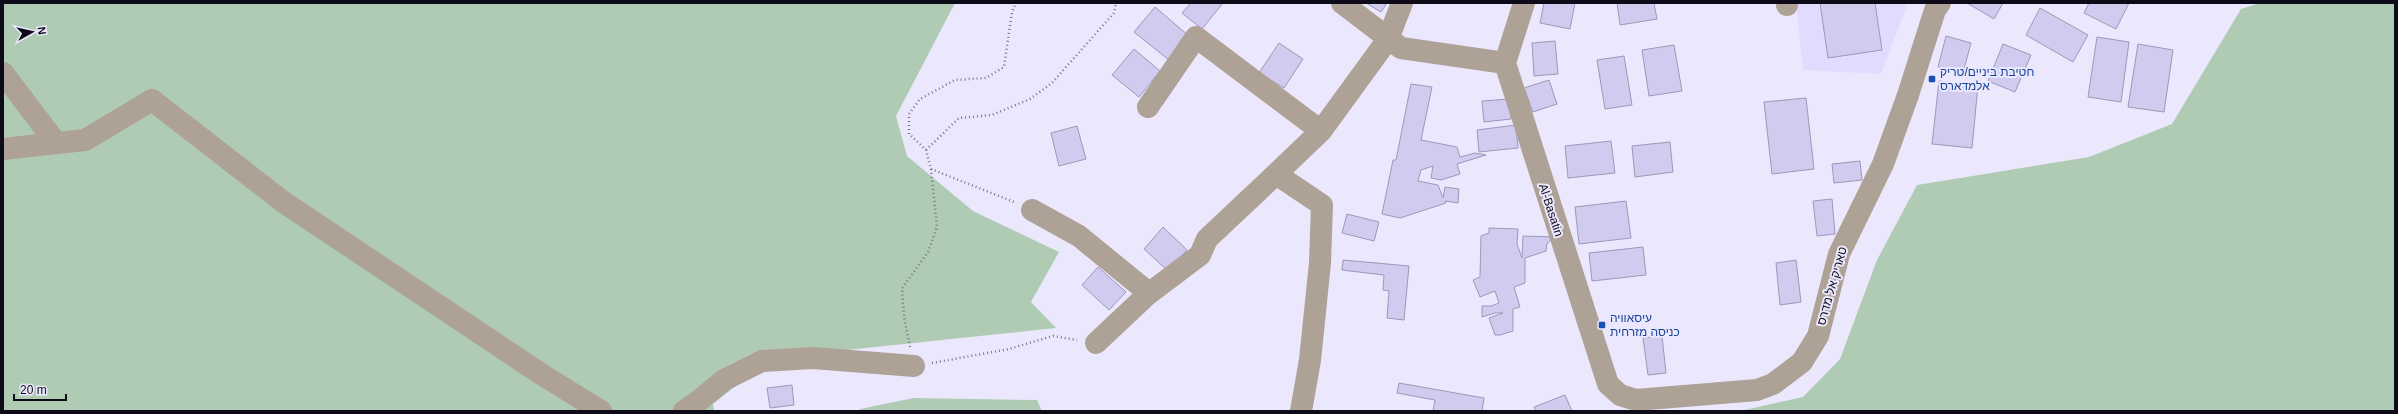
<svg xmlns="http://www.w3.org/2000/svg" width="2398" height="414" viewBox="0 0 2398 414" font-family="Arial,'Noto Sans Hebrew',sans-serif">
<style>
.built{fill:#e1dcff}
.green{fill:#b0cbb4}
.building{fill:#d0cbef;stroke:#9c98b9}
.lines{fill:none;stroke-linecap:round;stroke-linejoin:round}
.path{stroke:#7a7788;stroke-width:2.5;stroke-dasharray:1 3;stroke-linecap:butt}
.minor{stroke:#aea196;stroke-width:22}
.transit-dot{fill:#1a4fb4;stroke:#ebe8fe;stroke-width:1.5}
.labels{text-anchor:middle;stroke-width:4;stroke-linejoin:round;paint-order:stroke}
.transit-label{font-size:12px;fill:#164399;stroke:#ebe8fe;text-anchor:start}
.street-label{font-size:12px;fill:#0d0b17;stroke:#ebe8fe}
</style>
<rect width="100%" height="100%" fill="#ebe8fe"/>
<path class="built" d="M 1796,3 L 1908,3 L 1881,74 L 1803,70 Z"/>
<g class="green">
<path d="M 3,3 L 955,3 L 896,116 L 907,156 L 973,211 L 1059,252 L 1031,302 L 1056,328 L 771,358 L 713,404 L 714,411 L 3,411 Z"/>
<path d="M 2260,3 L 2395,3 L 2395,411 L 1740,411 L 1803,397 L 1840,359 L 1877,260 L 1917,185 L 2089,157 L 2172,124 L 2241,9 Z"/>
<path d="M 914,398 L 1037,400 L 1042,411 L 859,411 L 860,409 Z"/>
</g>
<g class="building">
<path d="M 1191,3 L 1223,3 L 1202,29 L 1182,13 Z"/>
<path d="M 1366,3 L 1387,3 L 1381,12 Z"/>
<path d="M 1544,3 L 1575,3 L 1570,29 L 1540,23 Z"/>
<path d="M 1617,3 L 1654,3 L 1657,19 L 1620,25 Z"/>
<path d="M 1820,3 L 1875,3 L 1882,50 L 1828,58 Z"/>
<path d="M 1967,3 L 2003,3 L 1994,19 Z"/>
<path d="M 2089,3 L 2129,3 L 2116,29 L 2084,13 Z"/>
<path d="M 1155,7 L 1189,36 L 1169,60 L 1134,32 Z"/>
<path d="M 2040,8 L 2088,35 L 2073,62 L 2026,35 Z"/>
<path d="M 1946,36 L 1971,43 L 1963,73 L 1938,67 Z"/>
<path d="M 2097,37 L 2129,42 L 2121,102 L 2088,97 Z"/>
<path d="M 1555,41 L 1558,74 L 1534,76 L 1532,43 Z"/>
<path d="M 1279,43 L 1303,59 L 1284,88 L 1259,73 Z"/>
<path d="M 2003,44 L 2031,55 L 2015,92 L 1988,81 Z"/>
<path d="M 2138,44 L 2173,50 L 2164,112 L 2128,107 Z"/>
<path d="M 1674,45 L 1682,91 L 1649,96 L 1642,50 Z"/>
<path d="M 1134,49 L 1160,71 L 1139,97 L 1112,75 Z"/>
<path d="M 1624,56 L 1632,105 L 1605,109 L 1597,60 Z"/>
<path d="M 1549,80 L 1557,104 L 1533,112 L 1524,88 Z"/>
<path d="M 1939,81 L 1978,85 L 1972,148 L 1932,144 Z"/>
<path d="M 1411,84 L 1432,87 L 1421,140 L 1457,147 L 1460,157 L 1475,153 L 1486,155 L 1457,164 L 1460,174 L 1441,180 L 1431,178 L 1433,166 L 1421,170 L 1418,181 L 1438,185 L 1443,198 L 1445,187 L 1459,189 L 1458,203 L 1445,201 L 1446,203 L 1400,218 L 1382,214 L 1393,160 L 1396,160 Z"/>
<path d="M 1806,98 L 1814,169 L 1772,174 L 1764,102 Z"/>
<path d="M 1509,99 L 1511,119 L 1484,122 L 1482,101 Z"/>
<path d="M 1516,125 L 1518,148 L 1479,152 L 1477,130 Z"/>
<path d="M 1077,126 L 1086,159 L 1059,166 L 1051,133 Z"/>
<path d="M 1611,141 L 1615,173 L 1568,178 L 1565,146 Z"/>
<path d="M 1670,142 L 1673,172 L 1635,177 L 1632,146 Z"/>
<path d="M 1860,161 L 1862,180 L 1834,183 L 1832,164 Z"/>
<path d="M 1832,199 L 1835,234 L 1817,236 L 1813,201 Z"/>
<path d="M 1626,201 L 1631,238 L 1579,244 L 1575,207 Z"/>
<path d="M 1347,214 L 1379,222 L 1374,241 L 1342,233 Z"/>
<path d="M 1163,227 L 1187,250 L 1168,271 L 1144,249 Z"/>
<path d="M 1489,228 L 1518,229 L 1517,244 L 1522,258 L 1523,236 L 1556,237 L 1547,243 L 1546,251 L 1525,258 L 1525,283 L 1514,287 L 1520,307 L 1513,309 L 1513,331 L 1500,335 L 1495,335 L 1489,318 L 1503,313 L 1495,313 L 1482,317 L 1482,306 L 1491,306 L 1499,303 L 1495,291 L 1480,297 L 1473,280 L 1480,277 L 1481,236 L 1489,233 Z"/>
<path d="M 1643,247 L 1646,275 L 1592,281 L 1589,253 Z"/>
<path d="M 1343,260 L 1409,266 L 1404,320 L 1387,318 L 1389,291 L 1383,290 L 1384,275 L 1342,270 Z"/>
<path d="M 1796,260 L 1801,302 L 1780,305 L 1776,263 Z"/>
<path d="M 1098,267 L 1126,292 L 1109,310 L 1082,285 Z"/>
<path d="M 1662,336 L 1666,373 L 1648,375 L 1643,338 Z"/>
<path d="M 1399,383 L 1484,398 L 1482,411 L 1433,411 L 1435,400 L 1397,393 Z"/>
<path d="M 792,385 L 794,405 L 770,408 L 767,388 Z"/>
<path d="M 1565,395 L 1572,411 L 1536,411 L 1534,407 Z"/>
</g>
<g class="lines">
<g class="path">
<path d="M 926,150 L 959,118 L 992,115 L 1030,99 L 1052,83 L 1114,13 L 1116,3"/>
<path d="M 931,169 L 1014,202"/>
<path d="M 910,347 L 904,317 L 902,288 L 928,252 L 937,227 L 931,169 L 926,150 L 909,134 L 909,114 L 920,99 L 955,80 L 986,78 L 1004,67 L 1012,12 L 1016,3"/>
<path d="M 932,363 L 1009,349 L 1053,336 L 1077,340"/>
</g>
<g class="minor">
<path d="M 1342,3 L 1401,48 L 1505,63"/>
<path d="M 1524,3 L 1505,63 L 1608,384 L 1620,395 L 1636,400 L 1757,390 L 1773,384 L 1802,362 L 1818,336 L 1839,254 L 1883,164 L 1908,95 L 1935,10 L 1940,3"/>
<path d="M 1787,3 L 1787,5"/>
<path d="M 3,73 L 56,143"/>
<path d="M 1148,107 L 1196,37 L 1321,131"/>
<path d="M 3,149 L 85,140 L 152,100 L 282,201 L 541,374 L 601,411"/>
<path d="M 1032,210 L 1079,236 L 1149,293"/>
<path d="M 1096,343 L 1147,295 L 1200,255 L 1207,239 L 1276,174"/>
<path d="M 684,411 L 696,403 L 724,380 L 762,361 L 813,358 L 914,366"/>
<path d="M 1301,411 L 1310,360 L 1320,263 L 1322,205 L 1276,174 L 1321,131 L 1388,39 L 1402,3"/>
</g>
</g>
<g class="transit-dot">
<rect x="1928" y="75" width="8" height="8" rx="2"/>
<rect x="1598" y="321" width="8" height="8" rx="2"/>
</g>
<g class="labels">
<g class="transit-label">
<text x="1940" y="76">חטיבת ביניים/טריק<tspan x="1940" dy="14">אלמדארס</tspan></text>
<text x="1610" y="322">עיסאוויה<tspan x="1610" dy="14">כניסה מזרחית</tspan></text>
</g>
<g class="street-label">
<text transform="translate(1551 210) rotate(72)" y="4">Al-Basatin</text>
<text transform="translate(1832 286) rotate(-74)" y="4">טאריק אל מדרס</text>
</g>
</g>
<rect width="2398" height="414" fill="none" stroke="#0d0b17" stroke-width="8"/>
<g transform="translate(32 32) rotate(82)" stroke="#ebe8fe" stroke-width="3" paint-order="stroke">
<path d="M0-3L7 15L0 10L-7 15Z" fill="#0d0b17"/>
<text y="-6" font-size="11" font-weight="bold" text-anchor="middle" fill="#0d0b17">N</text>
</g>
<path d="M14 394v6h52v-6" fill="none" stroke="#0d0b17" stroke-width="2"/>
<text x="20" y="394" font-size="12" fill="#0d0b17" stroke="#ebe8fe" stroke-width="3" paint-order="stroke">20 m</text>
</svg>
